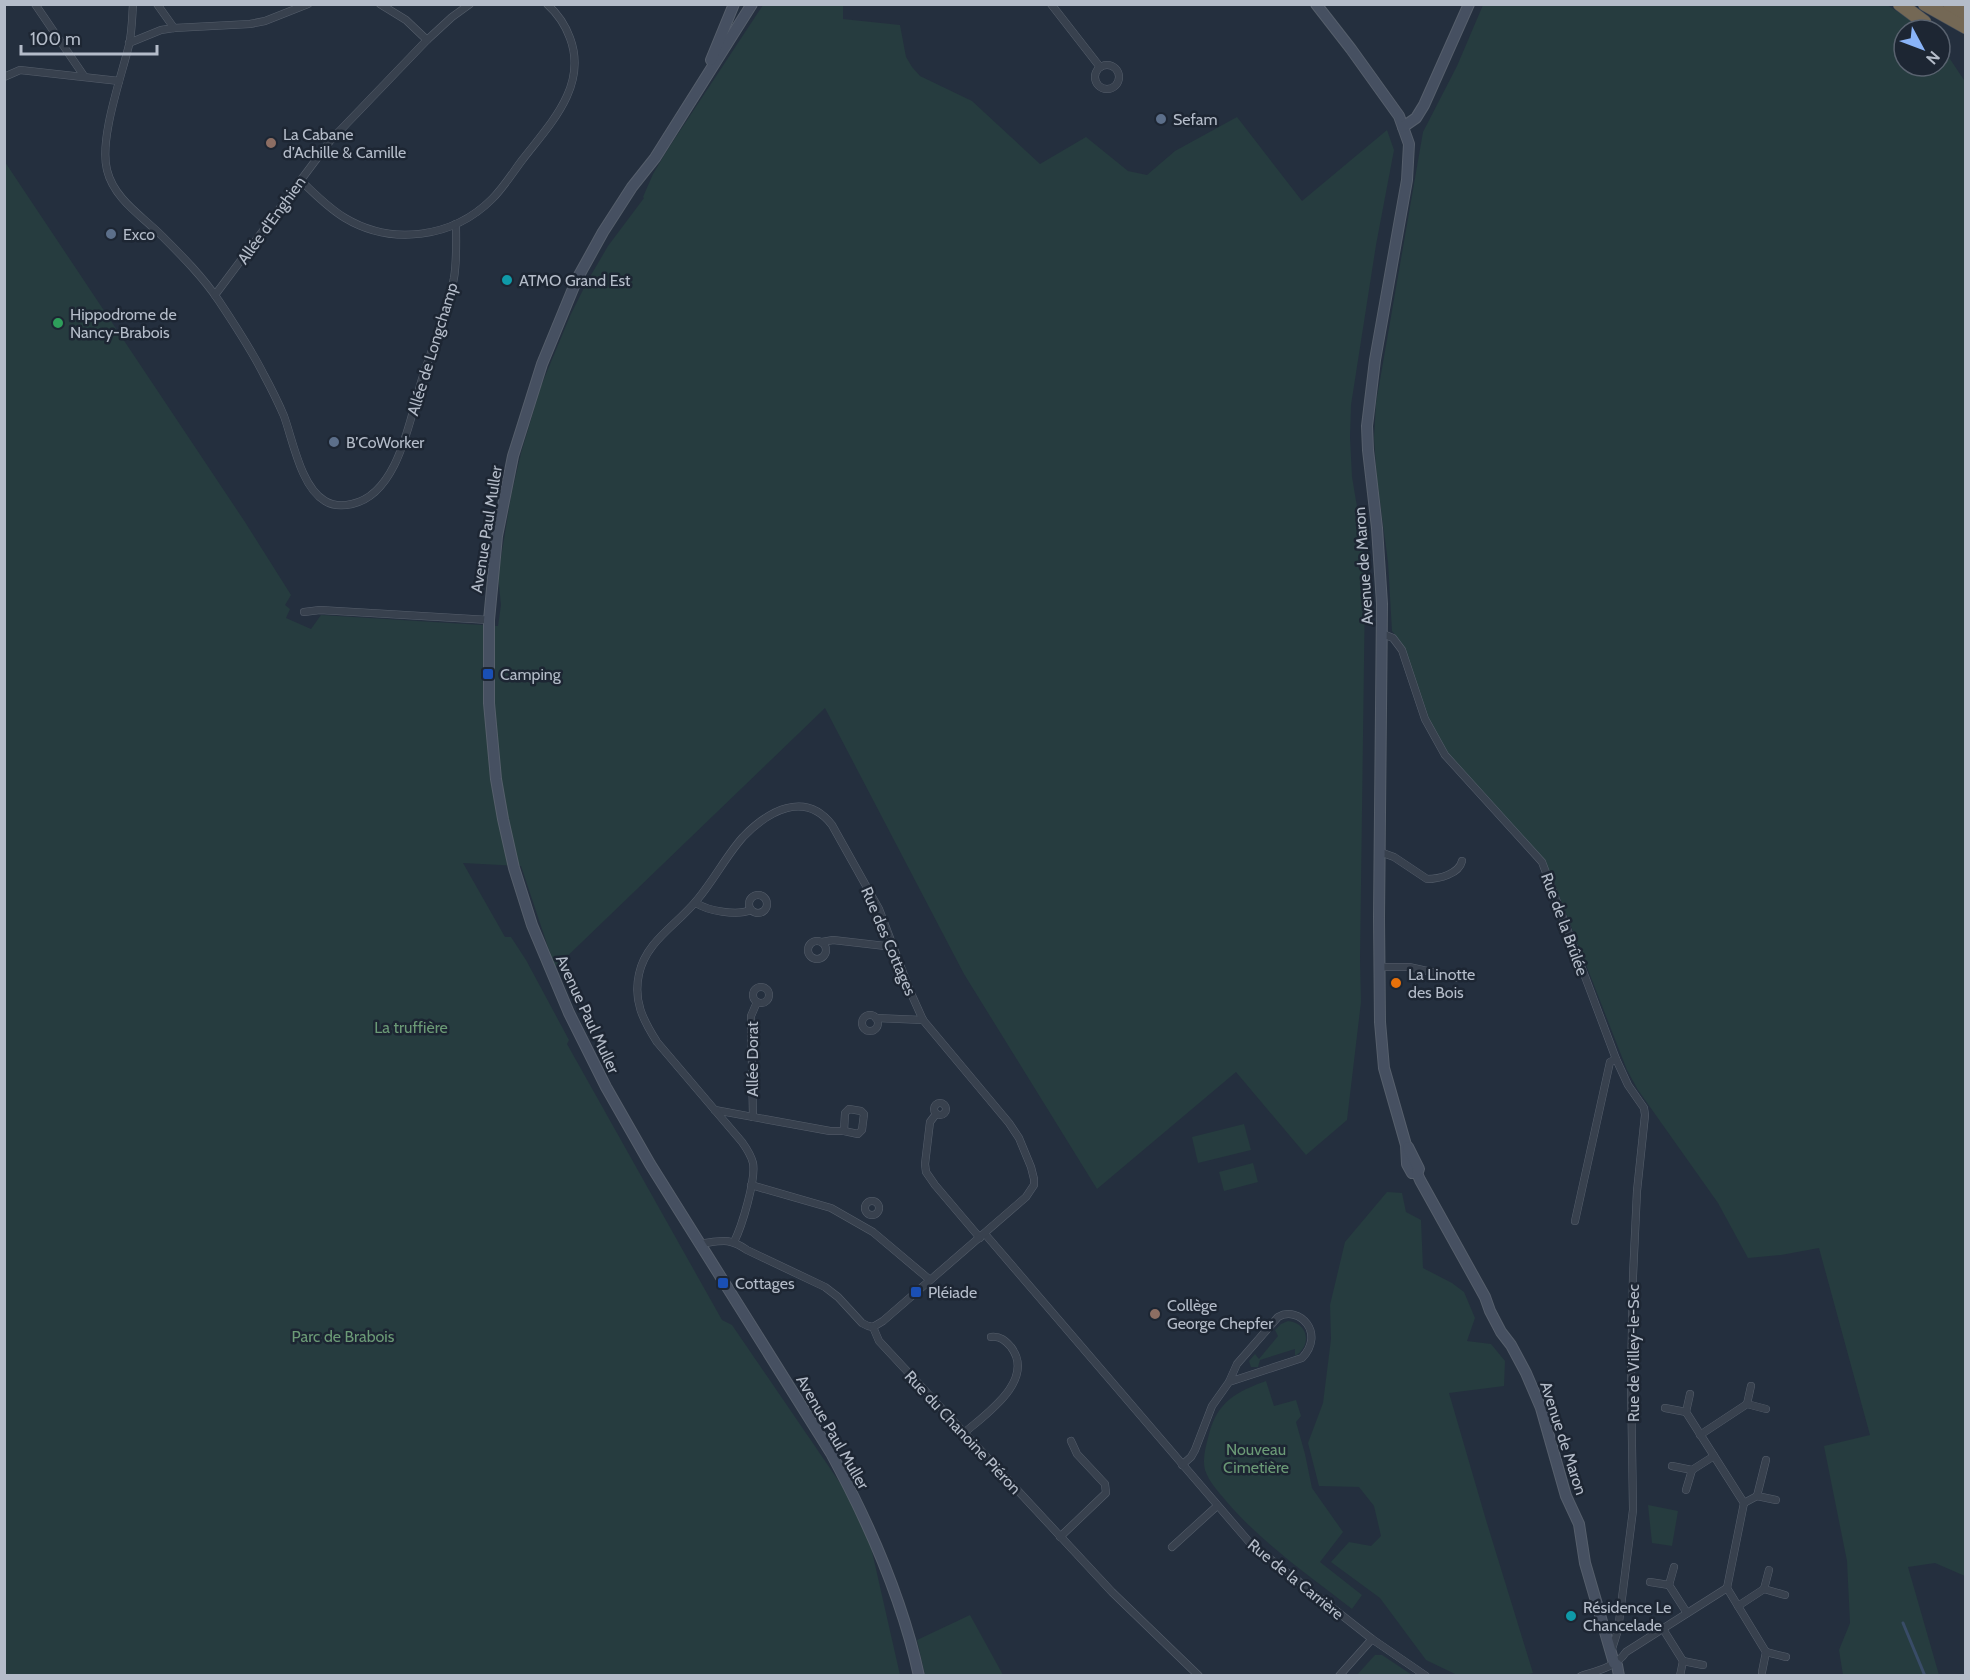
<svg xmlns="http://www.w3.org/2000/svg" width="1970" height="1680" viewBox="0 0 1970 1680" font-family="Cabin,sans-serif">
<style>
.green{fill:#263c3f}
.lines{fill:none;stroke-linecap:round;stroke-linejoin:round}
.stream{stroke:#394c67;stroke-width:3}
.street-casing{stroke:#565f6c;stroke-width:8}
.secondary-casing{stroke:#565f6c;stroke-width:12}
.highway-casing{stroke:#434c59;stroke-width:15}
.street{stroke:#38414e;stroke-width:7}
.secondary{stroke:#465061;stroke-width:10}
.highway{stroke:#746855;stroke-width:14}
.service-dot{fill:#5c6f8a;stroke:#1d2633;stroke-width:2}
.education-dot{fill:#8d6e63;stroke:#1d2633;stroke-width:2}
.culture-dot{fill:#0f9aa8;stroke:#1d2633;stroke-width:2}
.leisure-dot{fill:#2e9e5b;stroke:#1d2633;stroke-width:2}
.transit-dot{fill:#1a4fb4;stroke:#1d2633;stroke-width:2}
.food-dot{fill:#e8710a;stroke:#1d2633;stroke-width:2}
.labels{text-anchor:middle;stroke-width:5;stroke-linejoin:round;paint-order:stroke}
.poi-label{font-size:16px;fill:#b4bcc9;stroke:#1d2633;text-anchor:start}
.street-label{font-size:16px;fill:#b4bcc9;stroke:#1d2633}
.park-label{font-size:16px;fill:#6b9a76;stroke:#1d2633}
</style>
<rect width="100%" height="100%" fill="#242f3e"/>
<g class="green">
<path d="M 763,5 L 843,5 L 843,19 L 900,25 L 906,57 L 912,67 L 920,76 L 972,101 L 1040,164 L 1086,137 L 1128,171 L 1147,175 L 1175,151 L 1237,117 L 1302,201 L 1387,130 L 1394,150 L 1376,245 L 1351,405 L 1350,437 L 1352,477 L 1361,530 L 1365,587 L 1360,960 L 1361,1002 L 1347,1120 L 1306,1155 L 1236,1072 L 1097,1189 L 964,974 L 825,708 L 555,968 L 521,866 L 463,863 L 505,937 L 511,937 L 526,960 L 569,1040 L 567,1044 L 722,1320 L 732,1325 L 851,1499 L 871,1547 L 900,1675 L 5,1675 L 5,162 L 245,522 L 291,595 L 285,605 L 290,609 L 286,618 L 311,629 L 321,615 L 498,626 L 501,605 L 498,576 L 511,496 L 521,453 L 541,386 L 570,316 L 587,282 L 608,246 L 644,198 L 643,197 L 653,174 L 668,149 Z"/>
<path d="M 1483,5 L 1887,5 L 1927,30 L 1904,30 L 1904,66 L 1940,66 L 1940,44 L 1966,83 L 1965,1576 L 1935,1563 L 1908,1567 L 1939,1675 L 1843,1675 L 1839,1650 L 1850,1623 L 1847,1561 L 1824,1446 L 1870,1435 L 1819,1248 L 1781,1255 L 1748,1258 L 1718,1203 L 1638,1090 L 1627,1070 L 1546,862 L 1448,754 L 1432,727 L 1407,654 L 1402,644 L 1392,631 L 1388,562 L 1377,479 L 1374,438 L 1376,403 L 1423,132 L 1457,66 Z"/>
<path d="M 1244,1124 L 1251,1150 L 1198,1163 L 1192,1137 Z"/>
<path d="M 1253,1163 L 1258,1182 L 1224,1191 L 1219,1172 Z"/>
<path d="M 1387,1192 L 1402,1193 L 1406,1212 L 1421,1220 L 1423,1268 L 1452,1283 L 1464,1292 L 1475,1318 L 1467,1341 L 1491,1344 L 1505,1361 L 1504,1386 L 1449,1393 L 1486,1520 L 1533,1673 L 1521,1676 L 1464,1675 L 1455,1674 L 1426,1660 L 1380,1598 L 1331,1562 L 1349,1542 L 1371,1546 L 1381,1536 L 1374,1506 L 1359,1487 L 1319,1486 L 1308,1443 L 1323,1403 L 1331,1339 L 1330,1305 L 1345,1242 Z"/>
<path d="M 1288,1321 C 1309,1323 1312,1346 1295,1356 L 1295,1349 L 1260,1360 L 1258,1367 L 1251,1367 L 1249,1361 L 1255,1354 L 1259,1359 L 1278,1336 L 1275,1330 L 1281,1324 Z"/>
<path d="M 1266,1381 L 1274,1406 L 1296,1400 L 1301,1416 L 1296,1422 L 1305,1454 L 1312,1488 L 1343,1532 L 1320,1562 L 1362,1595 L 1352,1609 C 1308,1575 1262,1543 1226,1501 C 1218,1491 1209,1482 1205,1470 C 1202,1458 1206,1446 1209,1434 C 1218,1401 1236,1392 1266,1381 Z"/>
<path d="M 1648,1505 L 1678,1511 L 1672,1546 L 1652,1543 Z"/>
<path d="M 970,1615 L 1003,1675 L 925,1675 L 917,1640 Z"/>
<path d="M 1375,1655 L 1382,1655 L 1412,1675 L 1357,1675 Z"/>
</g>
<g class="lines">
<path class="stream" d="M 1903,1623 L 1925,1676"/>
<defs>
<g id="street">
<path d="M 35,4 L 84,76"/>
<path d="M 133,4 C 132,18 132,32 129,45 C 121,78 99,139 107,170 C 114,199 142,216 162,236 C 182,256 203,277 219,301 C 235,325 251,349 264,375 C 271,388 278,402 284,416 C 293,441 301,487 325,501 C 333,506 343,506 352,504 C 399,494 410,417 422,379 C 433,345 447,313 454,278 C 457,260 456,242 456,224"/>
<path d="M 157,4 L 174,28"/>
<path d="M 380,4 L 406,20 L 427,40"/>
<path d="M 1051,4 L 1100,67"/>
<path d="M 129,43 L 161,30 L 174,28 L 250,24 L 265,21 L 308,4"/>
<circle cx="1107" cy="77" r="12"/>
<path d="M 4,77 L 20,70 L 119,81"/>
<path d="M 300,180 C 314,193 328,208 345,218 C 392,246 453,238 492,199 C 504,187 513,172 523,159 C 550,124 588,86 570,38 C 565,24 558,14 547,4"/>
<path d="M 215,295 L 330,141 L 427,40 L 452,17 L 470,4"/>
<path d="M 304,612 L 320,610 L 489,620"/>
<path d="M 1383,634 L 1393,638 L 1402,650 L 1425,719 L 1445,755 L 1542,862 L 1616,1059 L 1628,1085 L 1644,1108 L 1645,1115 L 1637,1191 L 1633,1276 L 1631,1380 L 1633,1510 L 1618,1630 L 1611,1652"/>
<path d="M 1380,852 L 1394,857 L 1427,879 C 1439,879 1459,874 1462,861"/>
<circle cx="758" cy="904" r="9"/>
<path d="M 696,903 C 708,911 737,916 751,910"/>
<circle cx="817" cy="950" r="9"/>
<path d="M 822,942 L 833,940 L 894,947"/>
<path d="M 1379,967 L 1409,967 L 1459,978"/>
<circle cx="761" cy="995" r="8"/>
<circle cx="870" cy="1023" r="8"/>
<path d="M 876,1018 L 923,1020"/>
<circle cx="940" cy="1109" r="6"/>
<path d="M 849,1109 L 861,1111 L 864,1114 L 862,1130 L 858,1134 L 844,1131 L 845,1113 Z"/>
<path d="M 715,1110 L 830,1131 L 844,1131"/>
<path d="M 936,1114 L 930,1122 L 925,1164 L 926,1172 L 935,1185 L 980,1238"/>
<path d="M 753,1117 L 751,1016 L 757,1002"/>
<path d="M 751,1185 L 831,1208 L 873,1232 L 930,1280"/>
<circle cx="872" cy="1208" r="7"/>
<path d="M 1575,1221 L 1610,1062 L 1616,1059"/>
<path d="M 985,1234 L 1250,1543 L 1372,1639 L 1426,1676"/>
<path d="M 734,1242 C 742,1226 756,1180 753,1163 C 751,1155 747,1149 742,1142 L 657,1042 C 643,1020 633,1001 639,974 C 646,941 677,925 697,900 C 714,880 726,856 743,837 C 768,811 805,790 832,825 L 879,909 L 910,991 L 923,1020 L 1009,1123 L 1019,1138 L 1031,1167 L 1034,1179 L 1034,1185 L 1026,1197 L 883,1321 L 873,1327"/>
<path d="M 699,1244 C 722,1241 728,1237 747,1250 L 825,1287 L 838,1297 L 862,1323 L 868,1326 L 873,1327"/>
<path d="M 873,1327 L 879,1341 L 1112,1592 L 1199,1676"/>
<path d="M 1747,1404 L 1751,1386"/>
<path d="M 1665,1408 L 1686,1412"/>
<path d="M 964,1433 C 986,1414 1036,1380 1011,1347 C 1005,1340 1000,1336 991,1337"/>
<path d="M 1700,1435 L 1747,1404 L 1766,1409"/>
<path d="M 1182,1465 L 1191,1457 L 1195,1450 L 1212,1406 L 1229,1382 L 1237,1364 L 1278,1317 C 1299,1305 1326,1333 1302,1358 L 1229,1382"/>
<path d="M 1672,1466 L 1692,1470 L 1714,1456"/>
<path d="M 1686,1490 L 1692,1470"/>
<path d="M 1757,1496 L 1766,1460"/>
<path d="M 1744,1503 L 1757,1496 L 1776,1500"/>
<path d="M 1060,1537 L 1106,1493 L 1105,1484 L 1077,1454 L 1071,1441"/>
<path d="M 1172,1547 L 1217,1506"/>
<path d="M 1674,1567 L 1669,1585 L 1687,1613"/>
<path d="M 1650,1582 L 1669,1585"/>
<path d="M 1727,1588 L 1766,1652 L 1762,1672"/>
<path d="M 1764,1589 L 1769,1570"/>
<path d="M 1738,1606 L 1764,1589 L 1785,1595"/>
<path d="M 1663,1629 L 1683,1661 L 1703,1665"/>
<path d="M 1766,1652 L 1786,1657"/>
<path d="M 1339,1676 L 1372,1639"/>
<path d="M 1581,1676 C 1597,1671 1616,1667 1626,1652 L 1727,1588 L 1744,1503 L 1686,1412 L 1690,1394"/>
<path d="M 1680,1676 L 1683,1661"/>
</g>
<g id="secondary">
<path d="M 752,4 L 655,158 L 632,187 L 603,232 L 577,279 L 542,364 L 513,456 L 497,536 L 489,620 L 489,703 L 496,779 L 503,819 L 514,868 L 532,925 L 569,1013 L 606,1087 L 650,1164 L 831,1453 C 869,1523 902,1597 919,1676"/>
<path d="M 1316,4 L 1351,49 L 1399,116 L 1409,144 L 1407,180 L 1375,360 L 1367,426 L 1368,450 L 1377,528 L 1382,604 L 1379,918 L 1380,1022 L 1384,1068 L 1406,1145 L 1407,1164 L 1412,1173 L 1417,1173 L 1420,1180 L 1485,1297 L 1490,1311 L 1501,1332 L 1511,1345 L 1526,1373 L 1541,1408 L 1566,1496 L 1579,1524 L 1585,1563 L 1614,1663 L 1617,1665 L 1619,1676"/>
<path d="M 711,60 L 734,4"/>
<path d="M 1403,127 L 1416,118 L 1424,105 L 1469,4"/>
<path d="M 1408,1147 L 1419,1169 L 1417,1173"/>
</g>
<g id="highway">
<path d="M 1900,4 L 1924,22"/>
<path d="M 1925,4 L 1966,27"/>
<path d="M 1950,4 L 1966,13"/>
</g>
</defs>
<use href="#street" class="street-casing"/>
<use href="#secondary" class="secondary-casing"/>
<use href="#highway" class="highway-casing"/>
<use href="#street" class="street"/>
<use href="#secondary" class="secondary"/>
<use href="#highway" class="highway"/>
</g>
<g class="service-dot">
<circle cx="1161" cy="119" r="6"/>
<circle cx="111" cy="234" r="6"/>
<circle cx="334" cy="442" r="6"/>
</g>
<g class="education-dot">
<circle cx="271" cy="143" r="6"/>
<circle cx="1155" cy="1314" r="6"/>
</g>
<g class="culture-dot">
<circle cx="507" cy="280" r="6"/>
<circle cx="1571" cy="1616" r="6"/>
</g>
<circle class="leisure-dot" cx="58" cy="323" r="6"/>
<g class="transit-dot">
<rect x="482" y="668" width="12" height="12" rx="3"/>
<rect x="717" y="1277" width="12" height="12" rx="3"/>
<rect x="910" y="1286" width="12" height="12" rx="3"/>
</g>
<circle class="food-dot" cx="1396" cy="983" r="6"/>
<g class="labels">
<g class="poi-label">
<text x="1173" y="125">Sefam</text>
<text x="283" y="140">La Cabane<tspan x="283" dy="18">d’Achille &amp; Camille</tspan></text>
<text x="123" y="240">Exco</text>
<text x="519" y="286">ATMO Grand Est</text>
<text x="70" y="320">Hippodrome de<tspan x="70" dy="18">Nancy-Brabois</tspan></text>
<text x="346" y="448">B’CoWorker</text>
<text x="500" y="680">Camping</text>
<text x="1408" y="980">La Linotte<tspan x="1408" dy="18">des Bois</tspan></text>
<text x="735" y="1289">Cottages</text>
<text x="928" y="1298">Pléiade</text>
<text x="1167" y="1311">Collège<tspan x="1167" dy="18">George Chepfer</tspan></text>
<text x="1583" y="1613">Résidence Le<tspan x="1583" dy="18">Chancelade</tspan></text>
</g>
<g class="street-label">
<text transform="translate(271 220) rotate(-54)" y="6">Allée d'Enghien</text>
<text transform="translate(432 349) rotate(-73)" y="6">Allée de Longchamp</text>
<text transform="translate(486 529) rotate(-81)" y="6">Avenue Paul Muller</text>
<text transform="translate(1363 566) rotate(-94)" y="6">Avenue de Maron</text>
<text transform="translate(1565 924) rotate(70)" y="6">Rue de la Brûlée</text>
<text transform="translate(889 941) rotate(67)" y="6">Rue des Cottages</text>
<text transform="translate(588 1014) rotate(65)" y="6">Avenue Paul Muller</text>
<text transform="translate(752 1059) rotate(-90)" y="6">Allée Dorat</text>
<text transform="translate(1633 1353) rotate(-90)" y="6">Rue de Villey-le-Sec</text>
<text transform="translate(833 1432) rotate(60)" y="6">Avenue Paul Muller</text>
<text transform="translate(963 1432) rotate(47)" y="6">Rue du Chanoine Piéron</text>
<text transform="translate(1564 1438) rotate(72)" y="6">Avenue de Maron</text>
<text transform="translate(1296 1579) rotate(39)" y="6">Rue de la Carrière</text>
</g>
<g class="park-label">
<text x="411" y="1033">La truffière</text>
<text x="343" y="1342">Parc de Brabois</text>
<text x="1256" y="1455">Nouveau<tspan x="1256" dy="18">Cimetière</tspan></text>
</g>
</g>
<rect width="1970" height="1680" fill="none" stroke="#b4bcc9" stroke-width="12"/>
<g transform="translate(1922 48) rotate(131)"><circle r="28" fill="#1d2633" stroke="#59626f" stroke-width="1.5"/>
<path d="M0-4.5L10 22L0 15L-10 22Z" fill="#8ab4f8"/>
<text y="-9" font-size="16" font-weight="bold" text-anchor="middle" fill="#b4bcc9">N</text>
</g>
<path d="M21 45v9h136v-9" fill="none" stroke="#b4bcc9" stroke-width="3"/>
<text x="30" y="45" font-size="18" fill="#b4bcc9" stroke="#1d2633" stroke-width="4.5" paint-order="stroke">100 m</text>
</svg>
